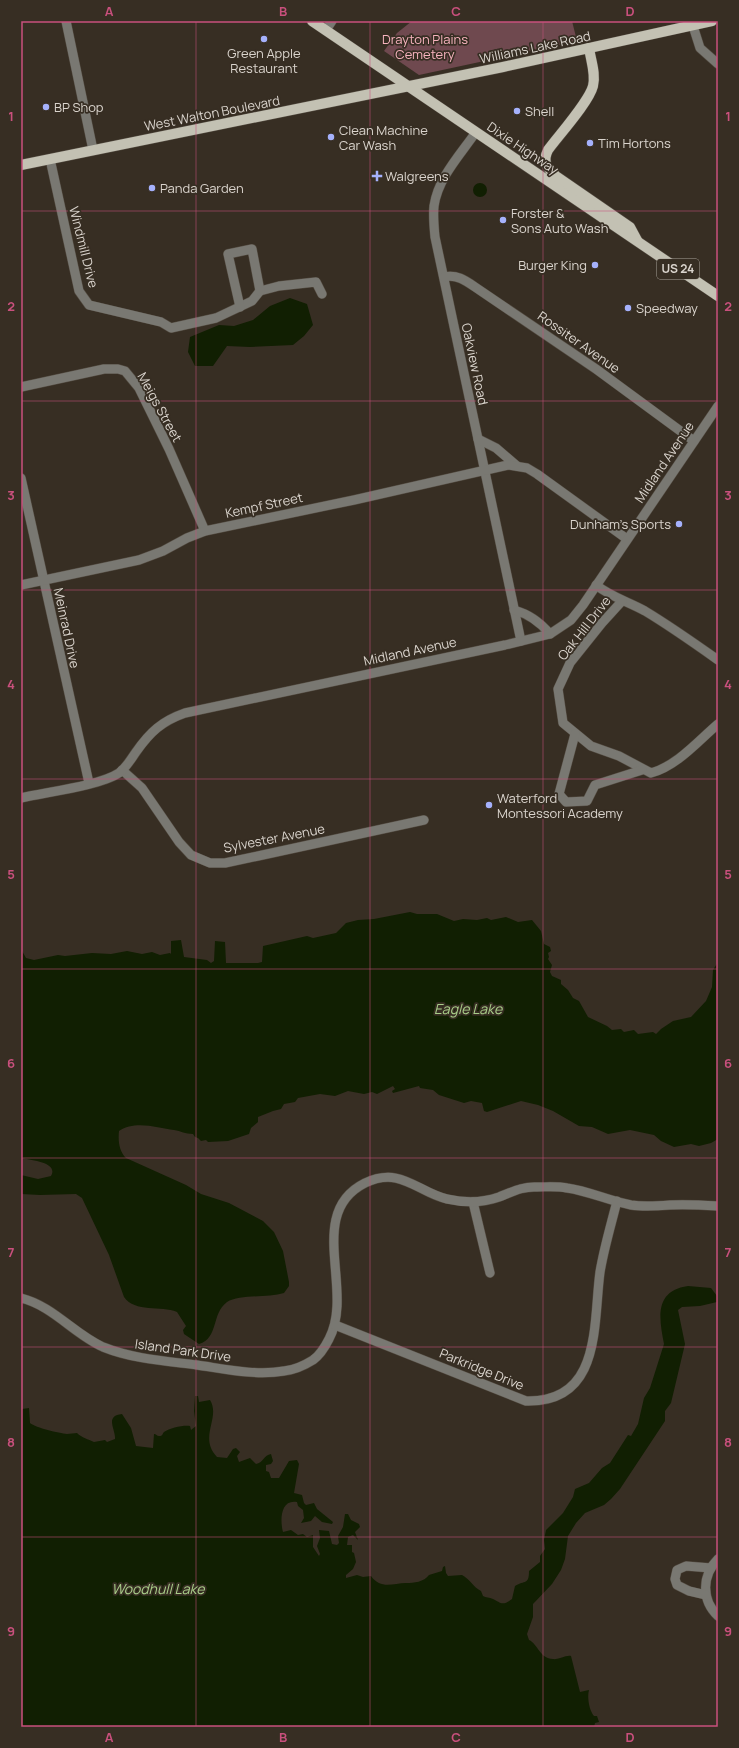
<svg xmlns="http://www.w3.org/2000/svg" width="739" height="1748" viewBox="0 0 739 1748" font-family="Manrope,sans-serif">
<style>
.green{fill:#6f494f}
.water{fill:#111f02}
.lines{fill:none;stroke-linecap:round;stroke-linejoin:round}
.minor-casing{stroke:#544c42;stroke-width:10}
.major-casing{stroke:#544c42;stroke-width:11}
.minor{stroke:#797872;stroke-width:9}
.major{stroke:#c3c1b3;stroke-width:10}
.grid{fill:none;stroke:#c9507d;stroke-width:1;stroke-opacity:0.55}
.poi-dot{fill:#a5b1fc;stroke:#372e23;stroke-width:1.5}
.labels{text-anchor:middle;stroke-width:3.5;stroke-linejoin:round;paint-order:stroke}
.shield{fill:#372e23;stroke:#a9a29a;stroke-width:1}
.shield-label{font-size:12px;font-weight:bold;fill:#dad4cd}
.park-label{font-size:13px;fill:#f7b3be;stroke:#372e23}
.street-label{font-size:13px;fill:#dad4cd;stroke:#372e23}
.poi-label{font-size:13px;fill:#dad4cd;stroke:#372e23;text-anchor:start}
.water-label{font-size:14px;font-style:italic;fill:#a9cd89;stroke:#372e23}
.neatline{fill:none;stroke:#c9507d;stroke-width:1.5}
.grid-label{font-size:13px;text-anchor:middle;font-weight:bold;fill:#c9507d}
</style>
<rect width="100%" height="100%" fill="#372e23"/>
<path class="green" d="M 412,21 L 572,21 L 577,41 L 419,75 L 384,51 L 397,33 Z"/>
<g class="water">
<circle cx="480" cy="190" r="7"/>
<path d="M 290,298 L 307,304 L 313,325 L 304,336 L 293,345 L 250,347 L 227,346 L 213,366 L 195,366 L 188,352 L 190,337 L 219,325 L 234,326 L 253,320 L 270,306 Z"/>
<path d="M 410,912 L 417,914 L 437,914 L 454,921 L 463,919 L 477,920 L 487,918 L 491,920 L 506,917 L 518,922 L 532,920 L 541,931 L 544,944 L 550,947 L 551,951 L 548,953 L 549,957 L 548,959 L 552,965 L 550,972 L 552,976 L 561,980 L 561,984 L 568,990 L 573,998 L 579,1001 L 588,1017 L 607,1026 L 612,1030 L 621,1029 L 624,1032 L 634,1030 L 638,1034 L 653,1032 L 656,1034 L 661,1029 L 673,1021 L 691,1017 L 706,1001 L 712,987 L 713,970 L 718,962 L 718,1139 L 711,1143 L 699,1146 L 691,1144 L 674,1147 L 661,1141 L 654,1135 L 630,1130 L 608,1134 L 592,1127 L 579,1126 L 553,1111 L 538,1105 L 521,1101 L 487,1112 L 484,1111 L 482,1103 L 471,1101 L 464,1103 L 439,1095 L 433,1090 L 420,1088 L 419,1086 L 393,1093 L 392,1091 L 395,1089 L 393,1086 L 377,1094 L 372,1092 L 364,1094 L 348,1091 L 335,1096 L 320,1094 L 298,1098 L 295,1102 L 284,1104 L 281,1109 L 273,1111 L 258,1117 L 258,1122 L 251,1128 L 249,1134 L 228,1141 L 208,1142 L 206,1140 L 201,1141 L 198,1138 L 195,1137 L 193,1134 C 185,1134 181,1131 174,1130 C 158,1128 135,1120 119,1131 C 118,1141 119,1151 126,1158 L 186,1185 L 201,1194 L 229,1203 L 263,1221 L 274,1232 L 283,1251 L 289,1282 L 289,1286 L 284,1293 C 268,1298 239,1294 227,1302 C 211,1314 219,1338 199,1344 L 184,1334 L 183,1330 L 186,1326 L 177,1312 C 161,1305 135,1313 124,1297 L 109,1255 L 82,1198 L 76,1194 L 40,1195 L 21,1194 L 21,1175 L 38,1179 L 51,1176 C 59,1162 30,1160 21,1158 L 21,949 L 26,958 L 34,960 L 58,955 L 65,956 L 92,953 L 111,954 L 127,951 L 142,954 L 152,952 L 160,955 L 170,953 L 171,954 L 171,941 L 181,940 L 184,957 L 207,960 L 211,963 L 214,961 L 215,941 L 225,942 L 226,963 L 258,963 L 262,962 L 263,946 L 307,936 L 313,938 L 336,933 L 346,923 L 358,920 L 374,919 Z"/>
<path d="M 688,1286 L 711,1288 L 717,1296 L 717,1302 L 700,1306 L 682,1307 L 678,1310 L 685,1344 L 671,1403 L 665,1411 L 665,1421 L 620,1489 L 611,1499 L 604,1505 L 585,1513 L 576,1523 L 568,1536 L 565,1559 L 561,1570 L 552,1584 L 533,1604 L 533,1617 L 527,1634 L 529,1640 C 538,1644 540,1659 553,1659 C 559,1660 565,1655 571,1656 L 580,1692 L 589,1690 C 587,1697 589,1710 594,1716 L 597,1716 L 599,1722 L 595,1723 L 594,1727 L 21,1727 L 22,1409 L 29,1408 L 30,1423 C 36,1428 59,1433 67,1434 C 70,1434 74,1433 77,1433 C 82,1438 88,1439 94,1442 L 105,1440 L 107,1442 L 115,1439 C 116,1430 104,1416 122,1414 L 131,1428 L 136,1446 L 153,1448 L 154,1434 C 156,1434 157,1436 159,1436 C 163,1436 162,1434 164,1432 C 170,1428 183,1425 190,1426 L 191,1430 L 196,1426 L 194,1411 L 195,1396 L 198,1396 L 199,1402 L 210,1400 C 221,1418 198,1437 217,1457 L 227,1458 L 233,1449 L 236,1448 L 240,1452 L 237,1456 L 239,1462 L 250,1458 L 256,1464 C 263,1463 264,1455 271,1454 L 273,1461 L 271,1464 L 266,1465 L 266,1471 L 269,1472 L 271,1478 L 279,1478 L 289,1461 L 297,1460 L 299,1464 L 294,1493 L 302,1495 L 304,1503 L 306,1505 L 314,1503 L 317,1509 L 333,1522 L 332,1524 L 322,1522 L 315,1516 L 311,1521 L 301,1523 L 304,1518 L 303,1510 L 298,1506 L 297,1502 C 280,1499 280,1521 283,1532 L 291,1530 L 298,1535 L 303,1534 L 307,1537 L 313,1535 L 313,1547 L 319,1556 L 320,1554 L 317,1546 L 320,1538 L 319,1530 L 329,1531 L 332,1544 L 337,1545 L 339,1543 L 338,1536 L 343,1527 L 345,1514 L 348,1514 L 351,1520 L 359,1524 L 360,1527 L 355,1532 L 358,1540 L 353,1535 L 348,1537 L 347,1545 L 352,1545 L 352,1552 L 354,1553 L 356,1562 L 353,1569 L 346,1575 L 346,1578 L 357,1575 L 363,1577 L 371,1576 C 381,1590 393,1583 406,1583 C 414,1583 424,1582 429,1575 L 442,1571 L 443,1567 L 445,1566 L 446,1573 L 448,1576 L 462,1575 C 470,1579 473,1587 481,1591 L 483,1596 C 486,1598 489,1597 493,1599 C 500,1602 502,1607 512,1599 L 515,1586 C 525,1580 529,1585 529,1571 L 540,1562 L 540,1556 L 545,1549 L 544,1540 L 546,1530 L 563,1513 L 573,1497 L 575,1489 L 589,1483 L 602,1468 L 610,1463 L 628,1435 L 631,1436 L 638,1424 L 644,1398 L 650,1388 L 664,1344 C 659,1318 654,1291 688,1286 Z"/>
</g>
<g class="lines">
<defs>
<g id="minor">
<path d="M 66,21 L 93,150"/>
<path d="M 693,26 L 700,48 L 718,64"/>
<path d="M 326,30 L 332,21"/>
<path d="M 476,132 C 460,155 438,178 434,206 C 433,216 434,227 435,237 L 521,641"/>
<path d="M 50,159 L 79,291 L 89,305 L 161,322 L 171,328 L 216,318 L 252,301 L 260,291 L 279,286 L 316,282 L 322,294"/>
<path d="M 444,277 C 456,274 465,280 475,287 L 596,369 L 694,441"/>
<path d="M 240,307 L 228,254 L 252,249 L 260,291"/>
<path d="M 21,387 L 104,369 L 118,369 L 125,371 L 139,388 L 169,449 L 205,531"/>
<path d="M 478,439 L 496,448 L 517,466"/>
<path d="M 21,478 L 89,783"/>
<path d="M 21,585 L 139,560 L 163,551 L 187,538 L 205,531 L 354,500 L 508,465 L 527,468 L 537,474 L 627,539"/>
<path d="M 596,585 C 611,597 629,602 645,611 C 670,626 694,643 718,660"/>
<path d="M 622,601 L 602,623 L 570,663 L 558,689 L 563,723 L 591,746 L 619,756 L 651,773 C 677,766 698,741 718,724"/>
<path d="M 514,610 C 529,614 540,622 550,634"/>
<path d="M 575,734 L 559,794 L 566,802 L 587,801 L 595,785 L 642,770"/>
<path d="M 122,770 L 142,788 L 179,842 L 191,855 L 210,863 L 225,863 L 258,856 L 424,820"/>
<path d="M 21,798 C 46,792 99,786 119,773 C 126,768 131,759 136,752 C 150,732 162,721 185,713 L 505,645 L 550,634 L 571,620 L 583,605 L 718,406"/>
<path d="M 473,1202 L 490,1273"/>
<path d="M 21,1298 C 53,1306 74,1334 103,1347 C 133,1359 165,1361 197,1365 C 225,1369 256,1376 284,1371 C 294,1370 305,1365 313,1360 C 320,1355 325,1347 329,1339 C 355,1290 305,1213 365,1183 C 401,1166 417,1192 447,1199 C 465,1203 482,1203 499,1197 C 512,1192 523,1186 537,1187 C 547,1187 557,1186 567,1188 C 589,1191 609,1201 631,1205 C 644,1207 657,1206 670,1205 C 686,1204 702,1205 718,1206"/>
<path d="M 335,1325 L 526,1401 C 602,1403 593,1324 600,1272 C 604,1248 611,1225 617,1201"/>
<path d="M 718,1559 C 702,1575 701,1600 718,1616"/>
<path d="M 706,1595 L 689,1591 L 677,1585 L 675,1579 L 677,1570 L 686,1566 L 711,1568"/>
</g>
<g id="major">
<path d="M 312,21 L 718,296"/>
<path d="M 589,48 C 591,61 596,74 593,86 C 589,102 559,135 548,150 C 542,162 547,168 556,176 L 630,227 L 637,240"/>
<path d="M 21,165 L 503,67 L 712,21"/>
</g>
</defs>
<use href="#minor" class="minor-casing"/>
<use href="#major" class="major-casing"/>
<use href="#minor" class="minor"/>
<use href="#major" class="major"/>
</g>
<path class="grid" d="M 196,21 L 196,1727M 370,21 L 370,1727M 543,21 L 543,1727M 21,211 L 718,211M 21,401 L 718,401M 21,590 L 718,590M 21,779 L 718,779M 21,969 L 718,969M 21,1158 L 718,1158M 21,1347 L 718,1347M 21,1537 L 718,1537"/>
<g class="poi-dot">
<circle cx="264" cy="39" r="4"/>
<circle cx="46" cy="107" r="4"/>
<circle cx="517" cy="111" r="4"/>
<circle cx="331" cy="137" r="4"/>
<circle cx="590" cy="143" r="4"/>
<path d="M375 170h4v4h4v4h-4v4h-4v-4h-4v-4h4z"/>
<circle cx="152" cy="188" r="4"/>
<circle cx="503" cy="220" r="4"/>
<circle cx="595" cy="265" r="4"/>
<circle cx="628" cy="308" r="4"/>
<circle cx="679" cy="524" r="4"/>
<circle cx="489" cy="805" r="4"/>
</g>
<g class="labels">
<rect class="shield" x="657" y="259" width="42" height="20" rx="3"/>
<g class="shield-label">
<text x="678" y="273">US 24</text>
</g>
<g class="park-label">
<text x="425" y="44">Drayton Plains<tspan x="425" dy="15">Cemetery</tspan></text>
</g>
<g class="street-label">
<text transform="translate(535 47) rotate(-12)" y="5">Williams Lake Road</text>
<text transform="translate(212 113) rotate(-11)" y="5">West Walton Boulevard</text>
<text transform="translate(523 148) rotate(34)" y="5">Dixie Highway</text>
<text transform="translate(84 247) rotate(76)" y="5">Windmill Drive</text>
<text transform="translate(579 342) rotate(35)" y="5">Rossiter Avenue</text>
<text transform="translate(475 364) rotate(78)" y="5">Oakview Road</text>
<text transform="translate(160 407) rotate(61)" y="5">Meigs Street</text>
<text transform="translate(664 462) rotate(-56)" y="5">Midland Avenue</text>
<text transform="translate(264 505) rotate(-12)" y="5">Kempf Street</text>
<text transform="translate(67 628) rotate(78)" y="5">Meinrad Drive</text>
<text transform="translate(584 628) rotate(-52)" y="5">Oak Hill Drive</text>
<text transform="translate(410 651) rotate(-12)" y="5">Midland Avenue</text>
<text transform="translate(274 838) rotate(-11)" y="5">Sylvester Avenue</text>
<text transform="translate(183 1350) rotate(8)" y="5">Island Park Drive</text>
<text transform="translate(482 1369) rotate(22)" y="5">Parkridge Drive</text>
</g>
<g class="poi-label">
<text x="264" y="58" text-anchor="middle">Green Apple<tspan x="264" dy="15">Restaurant</tspan></text>
<text x="54" y="112">BP Shop</text>
<text x="525" y="116">Shell</text>
<text x="339" y="135">Clean Machine<tspan x="339" dy="15">Car Wash</tspan></text>
<text x="598" y="148">Tim Hortons</text>
<text x="385" y="181">Walgreens</text>
<text x="160" y="193">Panda Garden</text>
<text x="511" y="218">Forster &amp;<tspan x="511" dy="15">Sons Auto Wash</tspan></text>
<text x="587" y="270" text-anchor="end">Burger King</text>
<text x="636" y="313">Speedway</text>
<text x="671" y="529" text-anchor="end">Dunham's Sports</text>
<text x="497" y="803">Waterford<tspan x="497" dy="15">Montessori Academy</tspan></text>
</g>
<g class="water-label">
<text x="468" y="1014">Eagle Lake</text>
<text x="158" y="1594">Woodhull Lake</text>
</g>
</g>
<rect width="739" height="1748" fill="none" stroke="#372e23" stroke-width="44"/>
<rect x="22" y="22" width="695" height="1704" class="neatline"/>
<g class="grid-label">
<text x="109" y="16">A</text>
<text x="283" y="16">B</text>
<text x="456" y="16">C</text>
<text x="630" y="16">D</text>
<text x="11" y="121">1</text>
<text x="728" y="121">1</text>
<text x="11" y="311">2</text>
<text x="728" y="311">2</text>
<text x="11" y="500">3</text>
<text x="728" y="500">3</text>
<text x="11" y="689">4</text>
<text x="728" y="689">4</text>
<text x="11" y="879">5</text>
<text x="728" y="879">5</text>
<text x="11" y="1068">6</text>
<text x="728" y="1068">6</text>
<text x="11" y="1257">7</text>
<text x="728" y="1257">7</text>
<text x="11" y="1447">8</text>
<text x="728" y="1447">8</text>
<text x="11" y="1636">9</text>
<text x="728" y="1636">9</text>
<text x="109" y="1742">A</text>
<text x="283" y="1742">B</text>
<text x="456" y="1742">C</text>
<text x="630" y="1742">D</text>
</g>
</svg>
